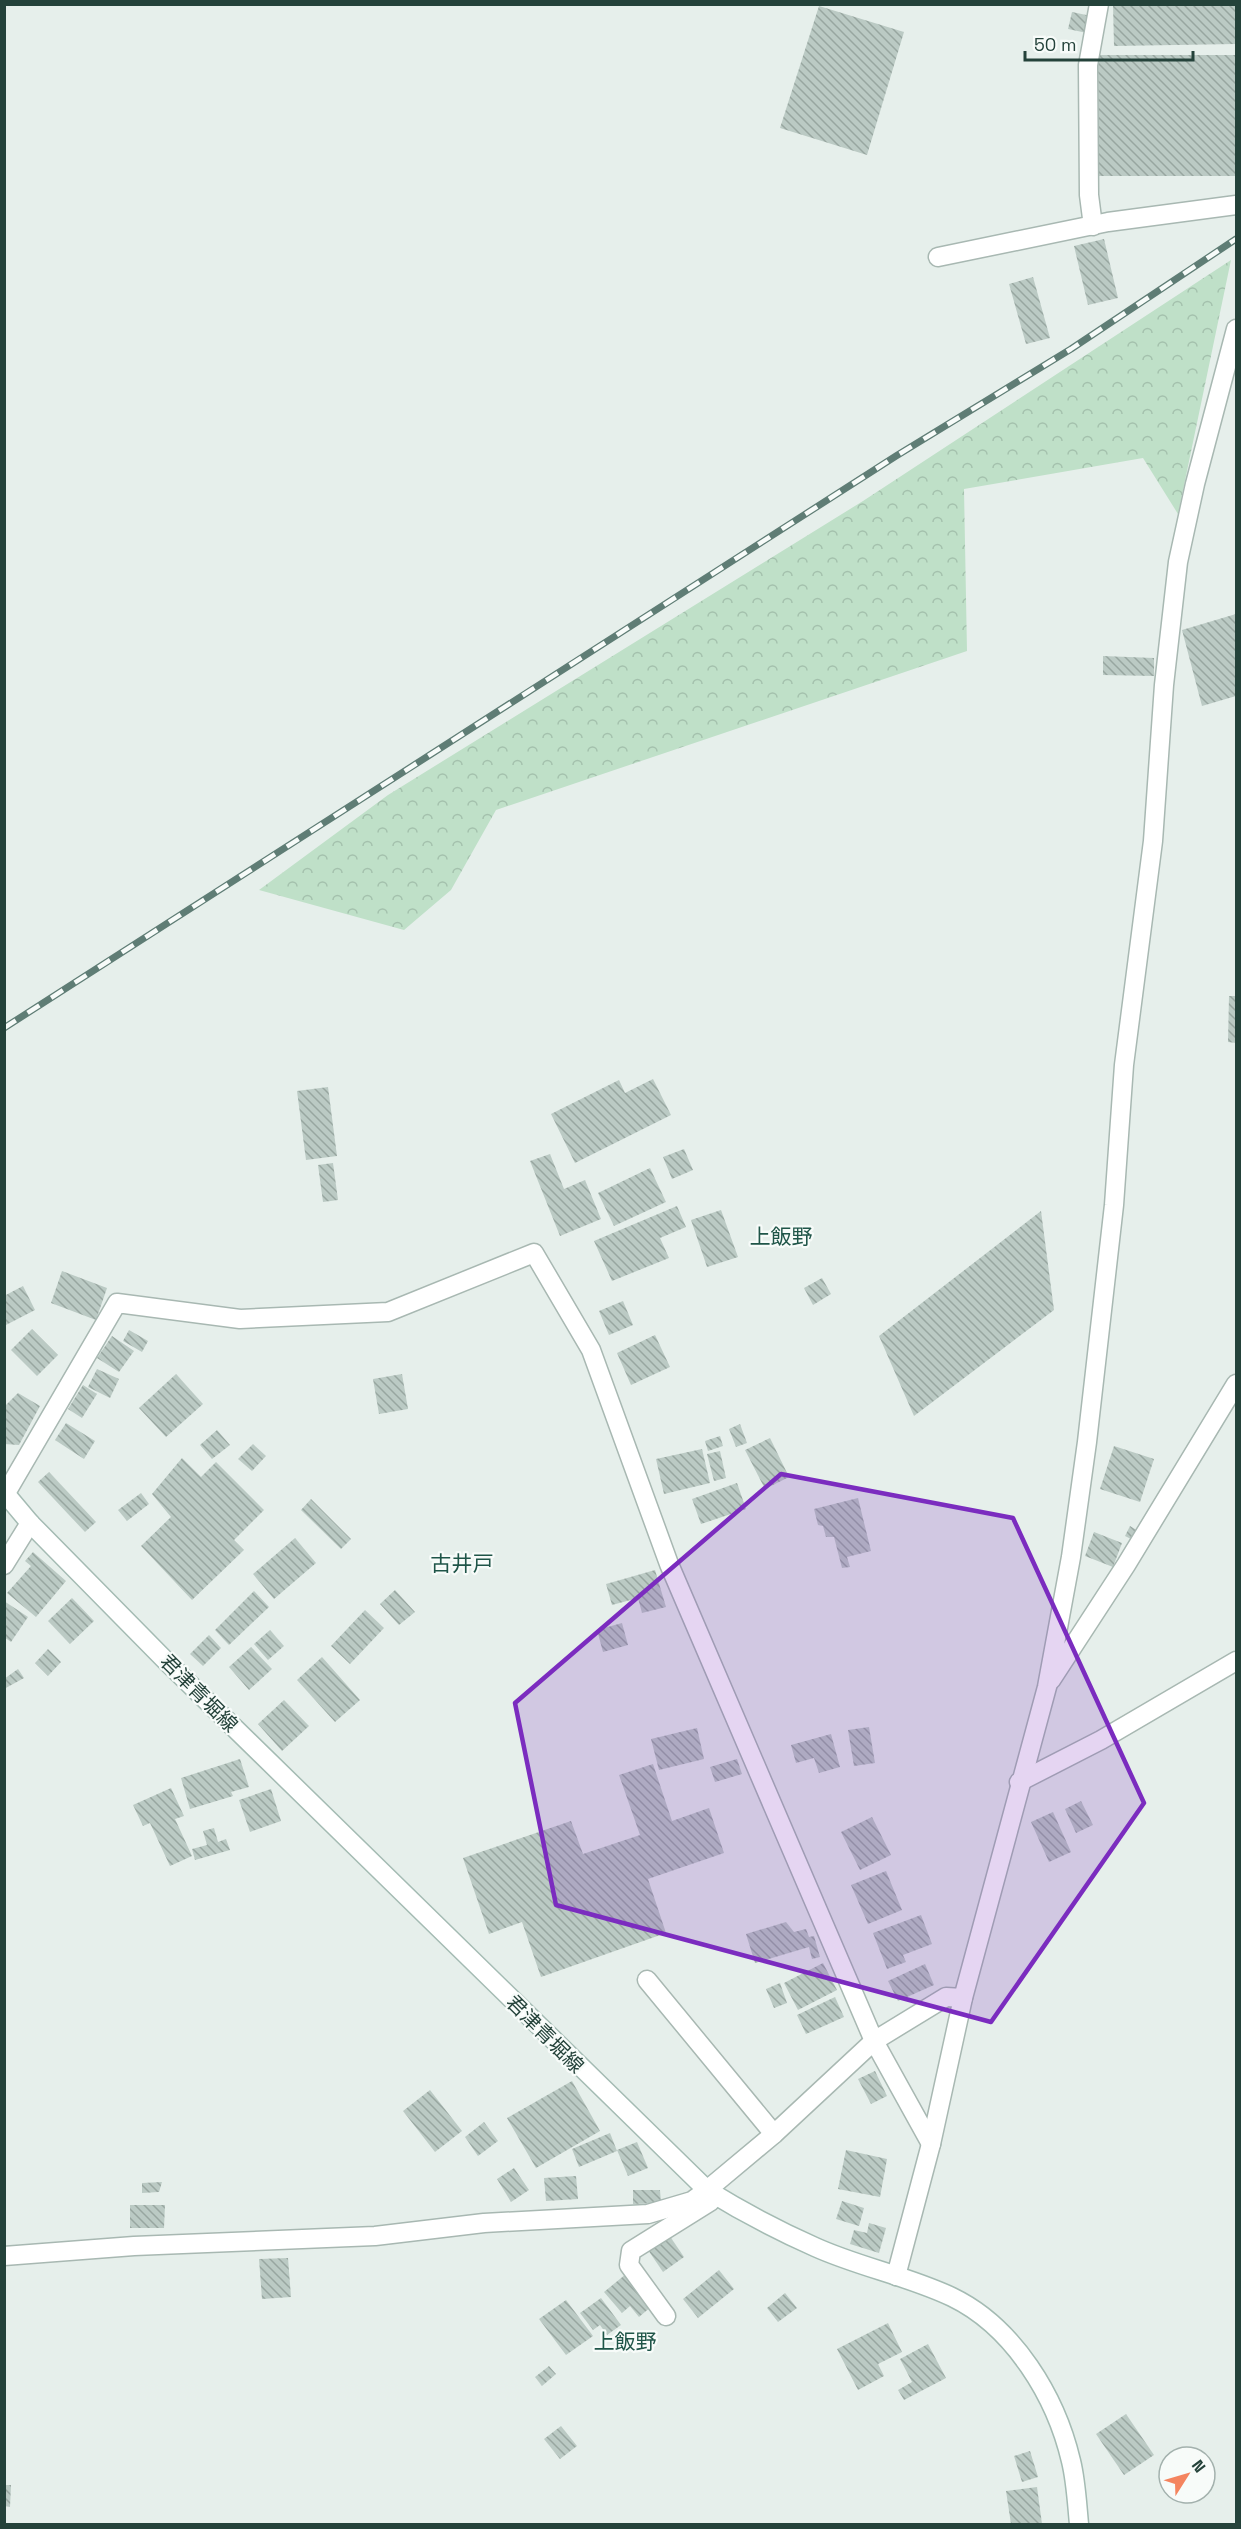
<svg xmlns="http://www.w3.org/2000/svg" width="1241" height="2529" viewBox="0 0 1241 2529" font-family="'Space Grotesk','Noto Sans JP',sans-serif">
<style>
.forest{fill:url(#forest-crowns)}
.building{fill:url(#building-back-hatch)}
.lines{fill:none;stroke-linecap:round;stroke-linejoin:round}
.street-casing{stroke:#a8b8b2;stroke-width:21}
.secondary-casing{stroke:#a4bbb3;stroke-width:21}
.street{stroke:#fff;stroke-width:18}
.secondary{stroke:#fff;stroke-width:18}
.rail-casing{stroke:#5f7d75;stroke-width:7}
.rail{stroke:#f7fbf9;stroke-width:4.5;stroke-dasharray:14;stroke-linecap:butt}
.marked{fill:#7b2cbf;fill-opacity:0.2;stroke:#7b2cbf;stroke-width:4.5;stroke-linejoin:round}
.labels{text-anchor:middle;stroke-width:4.5;stroke-linejoin:round;paint-order:stroke}
.street-label{font-size:20px;fill:#24423a;stroke:#f7fbf9}
.neighbourhood-label{font-size:21px;fill:#1f5548;stroke:#f7fbf9}
</style>
<defs>
<pattern id="forest-crowns" width="20" height="18" patternUnits="userSpaceOnUse" patternTransform="scale(1.5)"><rect width="20" height="18" fill="#bfe0c8"/><path d="M2 6a3 3 0 1 1 6 0M12 15a3 3 0 1 1 6 0" fill="none" stroke="#a4c1ad"/></pattern>
<pattern id="building-back-hatch" width="6" height="6" patternUnits="userSpaceOnUse" patternTransform="scale(1.5)"><rect width="6" height="6" fill="#bbcac4"/><path d="M-1 5l2 2M0 0l6 6M5-1l2 2" fill="none" stroke="#98a6a0"/></pattern>
</defs>
<rect width="100%" height="100%" fill="#e6efeb"/>
<path class="forest" d="M 1231,260 L 1178,514 L 1143,458 L 964,489 L 967,651 L 496,810 L 451,890 L 404,930 L 259,890 L 388,795 L 863,501 Z"/>
<g class="building">
<path d="M 1113,4 L 1236,4 L 1236,44 L 1114,46 Z"/>
<path d="M 819,6 L 904,32 L 867,155 L 780,128 Z"/>
<path d="M 1072,12 L 1091,16 L 1087,33 L 1068,29 Z"/>
<path d="M 1098,55 L 1236,55 L 1236,176 L 1099,176 Z"/>
<path d="M 1104,239 L 1118,298 L 1088,305 L 1074,246 Z"/>
<path d="M 1033,277 L 1050,338 L 1026,344 L 1009,284 Z"/>
<path d="M 1236,614 L 1236,696 L 1202,706 L 1182,630 Z"/>
<path d="M 1103,656 L 1154,658 L 1154,676 L 1103,675 Z"/>
<path d="M 1229,996 L 1236,996 L 1236,1043 L 1228,1042 Z"/>
<path d="M 653,1079 L 671,1115 L 575,1163 L 551,1114 L 619,1080 L 625,1093 Z"/>
<path d="M 328,1087 L 337,1156 L 306,1160 L 297,1091 Z"/>
<path d="M 684,1149 L 693,1170 L 672,1179 L 663,1157 Z"/>
<path d="M 550,1154 L 564,1189 L 585,1180 L 601,1219 L 560,1236 L 530,1161 Z"/>
<path d="M 333,1163 L 338,1200 L 323,1202 L 318,1165 Z"/>
<path d="M 650,1168 L 666,1202 L 614,1226 L 598,1193 Z"/>
<path d="M 677,1206 L 686,1227 L 660,1238 L 669,1258 L 612,1281 L 594,1241 Z"/>
<path d="M 721,1210 L 738,1257 L 707,1267 L 691,1220 Z"/>
<path d="M 1041,1211 L 1054,1310 L 914,1416 L 879,1336 Z"/>
<path d="M 62,1271 L 107,1288 L 96,1320 L 51,1303 Z"/>
<path d="M 822,1278 L 831,1294 L 813,1305 L 804,1288 Z"/>
<path d="M 23,1286 L 35,1310 L 6,1325 L 4,1296 Z"/>
<path d="M 623,1301 L 633,1325 L 609,1335 L 599,1311 Z"/>
<path d="M 32,1329 L 58,1355 L 37,1376 L 11,1350 Z"/>
<path d="M 129,1330 L 148,1341 L 142,1352 L 123,1341 Z"/>
<path d="M 655,1335 L 670,1367 L 631,1385 L 617,1353 Z"/>
<path d="M 112,1336 L 134,1351 L 119,1372 L 97,1358 Z"/>
<path d="M 97,1369 L 119,1379 L 110,1398 L 88,1387 Z"/>
<path d="M 176,1374 L 203,1404 L 166,1437 L 139,1408 Z"/>
<path d="M 402,1374 L 408,1409 L 379,1414 L 373,1379 Z"/>
<path d="M 83,1385 L 97,1394 L 82,1418 L 68,1409 Z"/>
<path d="M 18,1393 L 40,1406 L 19,1445 L 4,1444 L 4,1407 Z"/>
<path d="M 66,1423 L 95,1441 L 84,1459 L 55,1440 Z"/>
<path d="M 740,1424 L 747,1443 L 736,1447 L 729,1429 Z"/>
<path d="M 217,1430 L 230,1445 L 212,1459 L 200,1445 Z"/>
<path d="M 720,1436 L 723,1446 L 708,1451 L 705,1441 Z"/>
<path d="M 770,1438 L 789,1477 L 765,1489 L 745,1450 Z"/>
<path d="M 253,1444 L 266,1456 L 252,1471 L 238,1459 Z"/>
<path d="M 1114,1446 L 1154,1459 L 1140,1502 L 1100,1489 Z"/>
<path d="M 702,1449 L 710,1483 L 664,1494 L 656,1459 Z"/>
<path d="M 720,1451 L 726,1478 L 714,1481 L 707,1454 Z"/>
<path d="M 182,1458 L 201,1477 L 216,1462 L 264,1510 L 234,1540 L 244,1550 L 192,1600 L 141,1546 L 171,1517 L 152,1494 Z"/>
<path d="M 49,1472 L 96,1522 L 85,1532 L 38,1482 Z"/>
<path d="M 737,1483 L 746,1509 L 701,1524 L 692,1499 Z"/>
<path d="M 141,1493 L 149,1504 L 127,1521 L 118,1510 Z"/>
<path d="M 858,1498 L 871,1551 L 847,1557 L 850,1567 L 842,1568 L 834,1537 L 826,1537 L 823,1526 L 818,1525 L 814,1509 Z"/>
<path d="M 311,1499 L 351,1539 L 341,1549 L 301,1510 Z"/>
<path d="M 1130,1526 L 1138,1531 L 1133,1540 L 1125,1536 Z"/>
<path d="M 1094,1532 L 1122,1543 L 1113,1567 L 1085,1556 Z"/>
<path d="M 295,1538 L 316,1563 L 274,1599 L 253,1574 Z"/>
<path d="M 33,1552 L 66,1581 L 36,1617 L 7,1593 L 31,1566 L 25,1561 Z"/>
<path d="M 655,1570 L 666,1607 L 642,1613 L 638,1598 L 612,1605 L 606,1584 Z"/>
<path d="M 395,1590 L 415,1612 L 399,1625 L 380,1604 Z"/>
<path d="M 254,1591 L 269,1607 L 229,1645 L 215,1630 Z"/>
<path d="M 72,1598 L 94,1621 L 70,1644 L 48,1621 Z"/>
<path d="M 4,1601 L 28,1617 L 11,1642 L 4,1637 Z"/>
<path d="M 365,1610 L 384,1628 L 350,1664 L 331,1646 Z"/>
<path d="M 622,1623 L 628,1645 L 603,1652 L 597,1630 Z"/>
<path d="M 270,1630 L 284,1646 L 268,1660 L 254,1644 Z"/>
<path d="M 209,1635 L 221,1648 L 203,1666 L 190,1654 Z"/>
<path d="M 251,1647 L 272,1669 L 249,1690 L 229,1667 Z"/>
<path d="M 48,1649 L 61,1662 L 48,1676 L 35,1663 Z"/>
<path d="M 322,1657 L 360,1700 L 335,1722 L 297,1680 Z"/>
<path d="M 18,1669 L 24,1678 L 4,1689 L 4,1679 Z"/>
<path d="M 284,1700 L 309,1726 L 282,1751 L 258,1724 Z"/>
<path d="M 869,1727 L 875,1763 L 854,1766 L 848,1730 Z"/>
<path d="M 697,1728 L 704,1759 L 659,1770 L 651,1739 Z"/>
<path d="M 831,1734 L 840,1767 L 819,1773 L 814,1758 L 796,1763 L 791,1745 Z"/>
<path d="M 240,1759 L 249,1787 L 231,1792 L 233,1796 L 190,1809 L 181,1778 Z"/>
<path d="M 737,1759 L 742,1774 L 715,1782 L 710,1767 Z"/>
<path d="M 653,1764 L 672,1821 L 709,1808 L 724,1853 L 648,1879 L 666,1933 L 541,1977 L 522,1922 L 489,1934 L 463,1858 L 571,1821 L 583,1854 L 640,1835 L 619,1775 Z"/>
<path d="M 171,1788 L 184,1816 L 175,1819 L 192,1856 L 170,1866 L 150,1823 L 143,1826 L 133,1805 Z"/>
<path d="M 271,1789 L 281,1821 L 250,1832 L 239,1800 Z"/>
<path d="M 1081,1801 L 1093,1825 L 1076,1833 L 1065,1809 Z"/>
<path d="M 1053,1812 L 1071,1852 L 1049,1862 L 1031,1822 Z"/>
<path d="M 872,1817 L 891,1855 L 860,1870 L 841,1832 Z"/>
<path d="M 214,1828 L 218,1842 L 226,1839 L 230,1850 L 195,1860 L 192,1849 L 207,1845 L 203,1831 Z"/>
<path d="M 886,1871 L 902,1910 L 868,1924 L 851,1885 Z"/>
<path d="M 921,1915 L 932,1944 L 903,1955 L 906,1962 L 887,1969 L 873,1933 Z"/>
<path d="M 786,1922 L 794,1932 L 806,1929 L 809,1937 L 814,1936 L 820,1957 L 812,1959 L 809,1947 L 755,1963 L 746,1934 Z"/>
<path d="M 823,1963 L 837,1990 L 798,2010 L 784,1983 Z"/>
<path d="M 925,1964 L 934,1985 L 898,2001 L 888,1981 Z"/>
<path d="M 780,1983 L 787,2003 L 774,2008 L 766,1989 Z"/>
<path d="M 835,1997 L 844,2017 L 806,2034 L 797,2015 Z"/>
<path d="M 875,2071 L 887,2096 L 871,2104 L 858,2079 Z"/>
<path d="M 572,2081 L 600,2131 L 536,2168 L 507,2118 Z"/>
<path d="M 430,2090 L 462,2131 L 435,2152 L 403,2111 Z"/>
<path d="M 484,2122 L 498,2141 L 478,2156 L 465,2137 Z"/>
<path d="M 610,2133 L 617,2151 L 579,2167 L 572,2149 Z"/>
<path d="M 637,2142 L 648,2168 L 628,2176 L 617,2150 Z"/>
<path d="M 846,2150 L 887,2159 L 880,2197 L 838,2189 Z"/>
<path d="M 514,2168 L 529,2190 L 511,2202 L 497,2179 Z"/>
<path d="M 576,2176 L 578,2199 L 546,2201 L 544,2178 Z"/>
<path d="M 162,2182 L 159,2192 L 142,2193 L 142,2183 Z"/>
<path d="M 633,2190 L 660,2190 L 661,2203 L 633,2204 Z"/>
<path d="M 842,2201 L 864,2208 L 859,2226 L 836,2219 Z"/>
<path d="M 130,2205 L 165,2205 L 164,2228 L 130,2228 Z"/>
<path d="M 869,2223 L 886,2228 L 879,2253 L 850,2244 L 854,2230 L 867,2233 Z"/>
<path d="M 667,2232 L 684,2257 L 663,2272 L 646,2247 Z"/>
<path d="M 288,2258 L 291,2297 L 262,2299 L 259,2259 Z"/>
<path d="M 719,2270 L 734,2289 L 698,2318 L 683,2299 Z"/>
<path d="M 626,2274 L 652,2306 L 639,2317 L 630,2306 L 622,2313 L 604,2292 Z"/>
<path d="M 785,2293 L 797,2308 L 778,2322 L 767,2308 Z"/>
<path d="M 601,2298 L 621,2325 L 607,2335 L 600,2325 L 593,2330 L 580,2313 Z"/>
<path d="M 566,2300 L 593,2336 L 566,2355 L 539,2319 Z"/>
<path d="M 888,2323 L 902,2352 L 878,2364 L 884,2376 L 858,2390 L 837,2349 Z"/>
<path d="M 928,2344 L 946,2378 L 904,2400 L 898,2390 L 912,2382 L 900,2359 Z"/>
<path d="M 549,2366 L 556,2374 L 542,2386 L 535,2377 Z"/>
<path d="M 1126,2414 L 1154,2455 L 1124,2475 L 1096,2434 Z"/>
<path d="M 561,2426 L 577,2446 L 560,2459 L 544,2439 Z"/>
<path d="M 1030,2451 L 1038,2477 L 1022,2482 L 1014,2456 Z"/>
<path d="M 4,2485 L 11,2485 L 10,2507 L 4,2506 Z"/>
<path d="M 1037,2487 L 1042,2524 L 1011,2524 L 1006,2491 Z"/>
</g>
<g class="lines">
<defs>
<g id="street">
<path d="M 1093,226 L 1089,195 L 1088,65 L 1099,4"/>
<path d="M 938,257 L 1108,222 L 1236,205"/>
<path d="M 6,1493 L 117,1303 L 240,1319 L 388,1312 L 534,1253 L 591,1350 L 669,1564 L 874,2041 L 931,2144"/>
<path d="M 4,1565 L 30,1523"/>
<path d="M 1051,1680 L 1126,1565 L 1236,1384"/>
<path d="M 1019,1782 L 1101,1740 L 1236,1661"/>
<path d="M 647,1980 L 774,2134"/>
<path d="M 4,2256 L 134,2246 L 375,2236 L 484,2223 L 648,2214 L 692,2201 L 707,2190 L 774,2134 L 874,2041 L 946,1997 L 963,1998"/>
<path d="M 896,2276 L 931,2144 L 963,1998 L 1047,1687 L 1071,1557 L 1087,1442 L 1114,1205 L 1124,1065 L 1153,841 L 1164,685 L 1178,562 L 1195,484 L 1236,329"/>
<path d="M 666,2316 L 629,2265 L 631,2251 L 711,2201"/>
</g>
<path id="secondary" d="M 4,1492 L 30,1523 L 165,1660 L 707,2190 C 741,2211 779,2231 815,2247 C 859,2267 908,2276 952,2297 C 1014,2327 1056,2397 1071,2461 C 1076,2481 1077,2504 1079,2524"/>
</defs>
<use href="#street" class="street-casing"/>
<use href="#secondary" class="secondary-casing"/>
<use href="#street" class="street"/>
<use href="#secondary" class="secondary"/>
<defs>
<path id="rail" d="M 4,1028 L 896,456 L 1071,349 L 1236,239"/>
</defs>
<use href="#rail" class="rail-casing"/>
<use href="#rail" class="rail"/>
</g>
<path class="marked" d="M 781,1474 L 1013,1518 L 1144,1803 L 991,2022 L 556,1905 L 515,1703 Z"/>
<g class="labels">
<g class="street-label">
<text transform="translate(199 1693) rotate(45)" y="7">君津青堀線</text>
<text transform="translate(545 2034) rotate(45)" y="7">君津青堀線</text>
</g>
<g class="neighbourhood-label">
<text x="781" y="1244">上飯野</text>
<text x="462" y="1571">古井戸</text>
<text x="625" y="2349">上飯野</text>
</g>
</g>
<rect width="1241" height="2529" fill="none" stroke="#24423a" stroke-width="12"/>
<g transform="translate(1187 2475) rotate(53)"><circle r="28" fill="#f7fbf9" stroke="#a3b1ad" stroke-width="1.5"/>
<path d="M0-4.5L10 22L0 15L-10 22Z" fill="#f4845f"/>
<text y="-9" font-size="16" font-weight="bold" text-anchor="middle" fill="#24423a">N</text>
</g>
<path d="M1025 51v9h168v-9" fill="none" stroke="#24423a" stroke-width="3"/>
<text x="1034" y="51" font-size="18" fill="#24423a" stroke="#f7fbf9" stroke-width="4.5" paint-order="stroke">50 m</text>
</svg>
